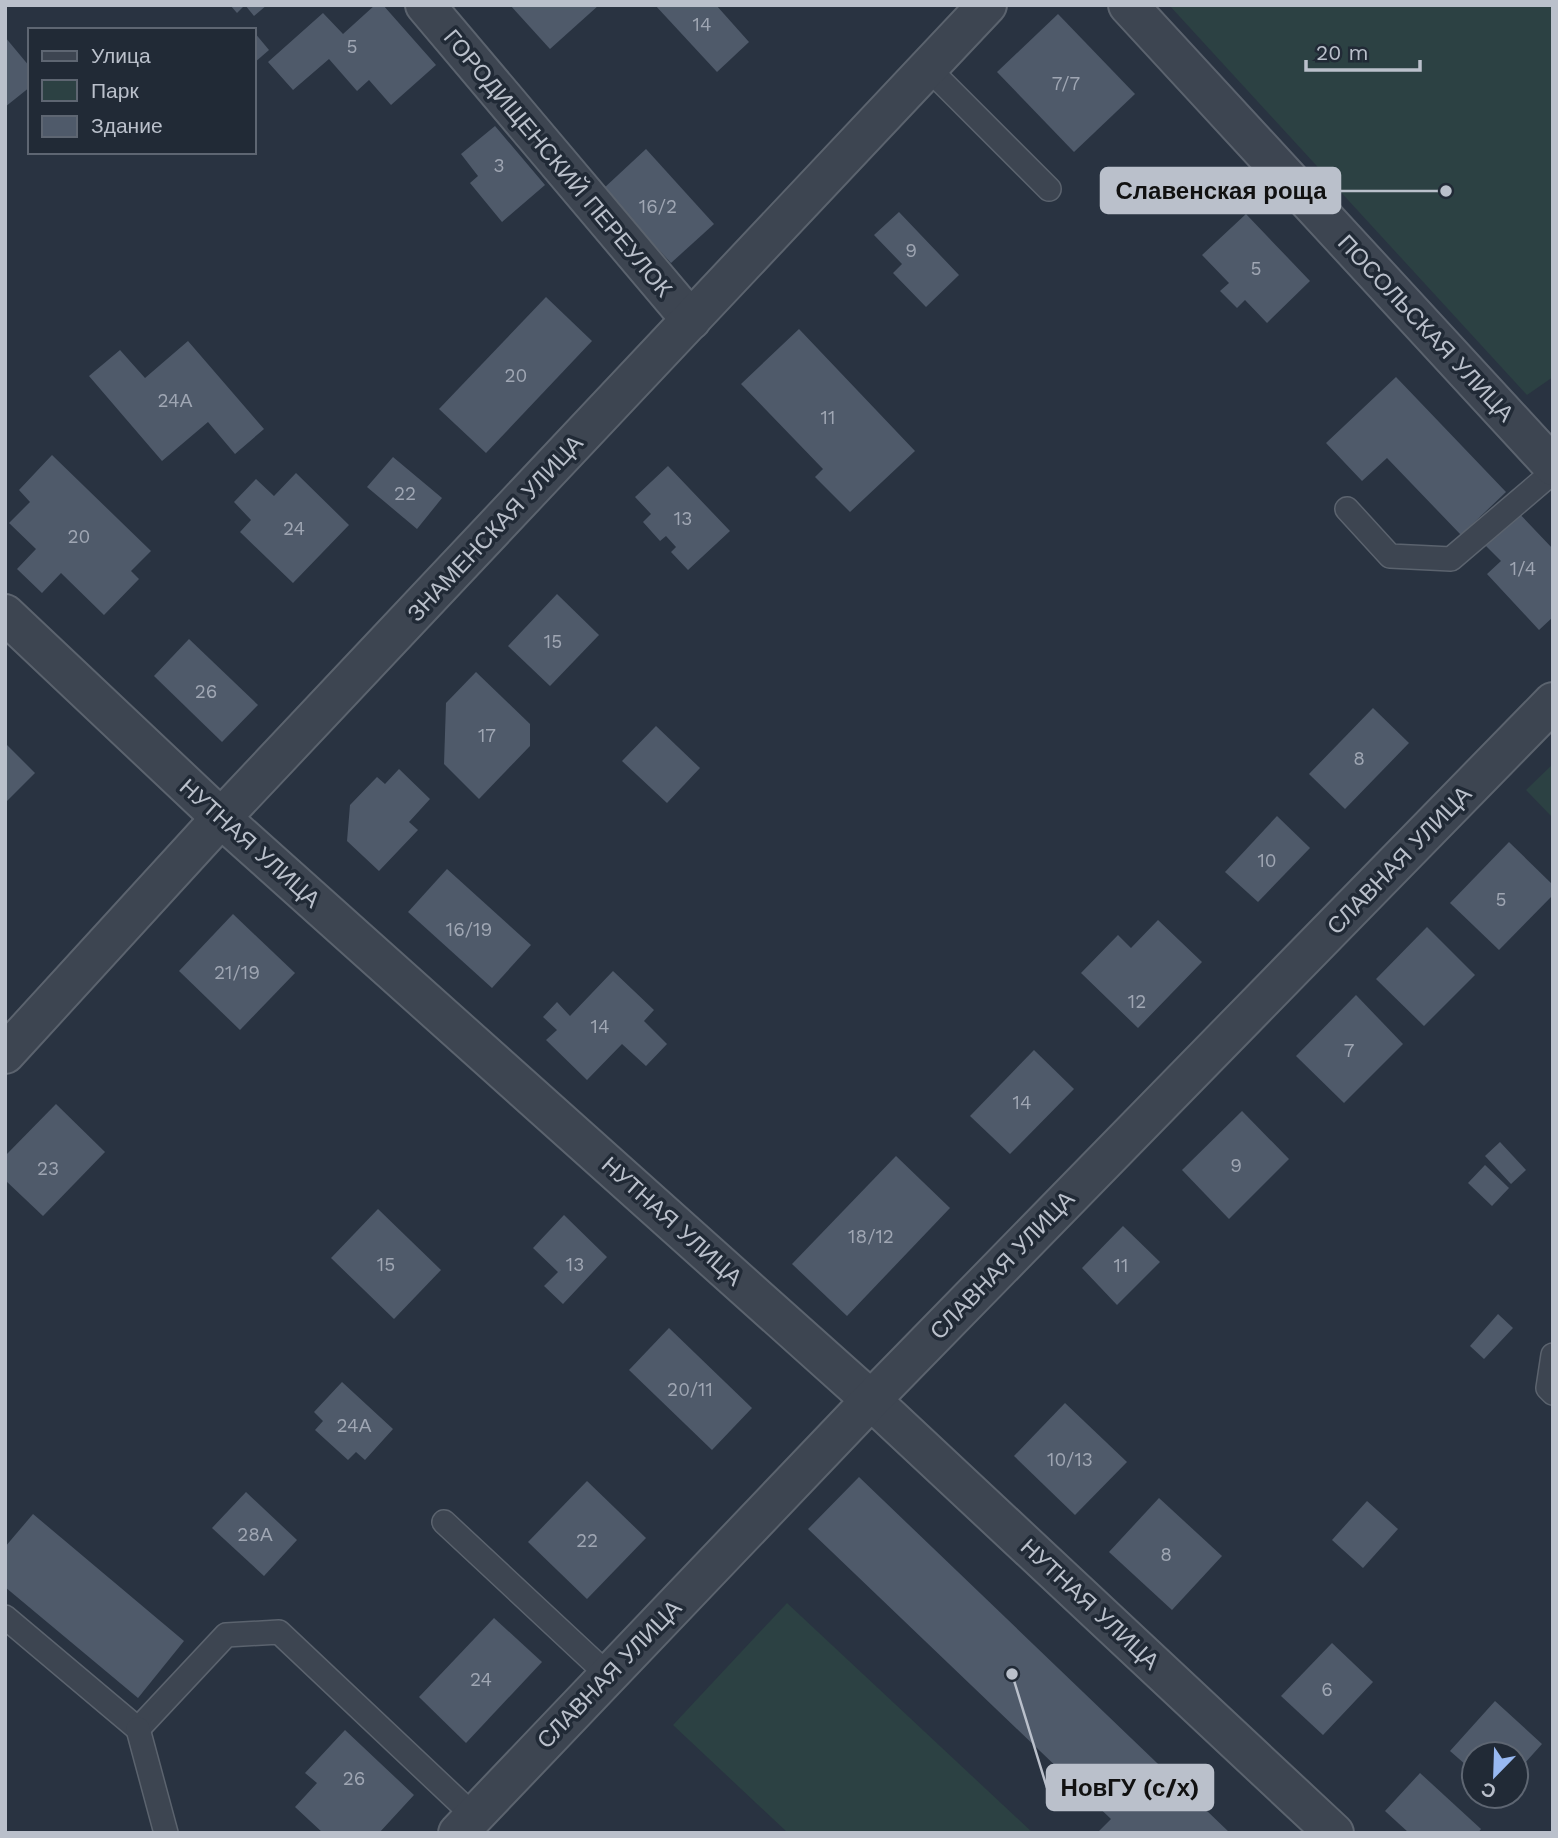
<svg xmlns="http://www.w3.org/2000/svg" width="1558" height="1838" viewBox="0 0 1558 1838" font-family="'Work Sans',sans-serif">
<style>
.green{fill:#2c4143}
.building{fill:#4f5a6a}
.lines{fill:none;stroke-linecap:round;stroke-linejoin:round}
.service-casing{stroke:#5b636e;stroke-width:26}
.minor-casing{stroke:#5b636e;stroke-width:42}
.service{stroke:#3d4551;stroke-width:23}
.minor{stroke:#3d4551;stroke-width:38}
.labels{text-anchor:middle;stroke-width:7;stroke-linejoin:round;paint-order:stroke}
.number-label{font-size:19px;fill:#9fa6b3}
.street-label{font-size:23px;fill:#bac0cb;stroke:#212a36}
.leader{fill:none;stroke:#bac0cb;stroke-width:2.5}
.callout-dot{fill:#bac0cb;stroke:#212a36;stroke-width:2.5}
.callout{fill:#bac0cb;stroke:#bac0cb;stroke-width:2.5}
.callout-label{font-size:24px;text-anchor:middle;font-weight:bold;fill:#111}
</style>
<rect width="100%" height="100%" fill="#293341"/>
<g class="green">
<path d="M 1169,5 L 1553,5 L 1553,377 L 1527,395 Z"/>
<path d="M 1553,764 L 1553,818 L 1526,790 Z"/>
<path d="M 787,1603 L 1033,1833 L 788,1833 L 673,1725 Z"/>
</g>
<g class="building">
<path d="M 230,5 L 267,5 L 254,16 L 245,5 L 237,13 Z"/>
<path d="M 375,5 L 383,5 L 436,65 L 391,105 L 369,80 L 357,91 L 329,59 L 293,90 L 268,62 L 323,13 L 343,34 Z"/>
<path d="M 510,5 L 599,5 L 550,49 Z"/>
<path d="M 655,5 L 716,5 L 749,42 L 717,72 Z"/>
<path d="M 1058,14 L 1135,94 L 1074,152 L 997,72 Z"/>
<path d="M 254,32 L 269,50 L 254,63 Z"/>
<path d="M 5,37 L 30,67 L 30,87 L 5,107 Z"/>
<path d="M 495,126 L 545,185 L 502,222 L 470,183 L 478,176 L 461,154 Z"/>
<path d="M 646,149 L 714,224 L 671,263 L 603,189 Z"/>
<path d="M 899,212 L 959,275 L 926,307 L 893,273 L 902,264 L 874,235 Z"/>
<path d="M 1246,214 L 1310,281 L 1267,323 L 1245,300 L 1237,308 L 1220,291 L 1229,283 L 1202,255 Z"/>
<path d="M 546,297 L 592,341 L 486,453 L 439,409 Z"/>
<path d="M 799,329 L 915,451 L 850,512 L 815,477 L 823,469 L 741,384 Z"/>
<path d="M 188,341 L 264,429 L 235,454 L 208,422 L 162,461 L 89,376 L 120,350 L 145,378 Z"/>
<path d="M 1396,377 L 1506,492 L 1461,535 L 1387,458 L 1362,481 L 1326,443 Z"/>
<path d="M 52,455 L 151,551 L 131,571 L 139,579 L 104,615 L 61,573 L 42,593 L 17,569 L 36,549 L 9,523 L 30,502 L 19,490 Z"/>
<path d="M 393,457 L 442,498 L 417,529 L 367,487 Z"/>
<path d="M 668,466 L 730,531 L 688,570 L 671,552 L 676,547 L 666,536 L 660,541 L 643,522 L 651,514 L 635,497 Z"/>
<path d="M 296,473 L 349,525 L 293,583 L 240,532 L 251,520 L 234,502 L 256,479 L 274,496 Z"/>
<path d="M 1515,509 L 1553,549 L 1553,617 L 1539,630 L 1487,574 L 1501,561 L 1481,541 Z"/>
<path d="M 557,594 L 599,635 L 550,686 L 508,646 Z"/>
<path d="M 189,639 L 258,705 L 222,742 L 154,676 Z"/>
<path d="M 476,672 L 530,724 L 530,746 L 479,799 L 444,764 L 446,703 Z"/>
<path d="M 1373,708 L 1409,743 L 1345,809 L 1309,774 Z"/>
<path d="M 656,726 L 700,768 L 667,803 L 622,761 Z"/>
<path d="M 5,743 L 35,773 L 5,803 Z"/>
<path d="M 399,769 L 430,799 L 409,822 L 418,830 L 379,871 L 347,841 L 350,805 L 377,777 L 385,784 Z"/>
<path d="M 1277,816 L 1310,848 L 1258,902 L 1225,872 Z"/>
<path d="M 1509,842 L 1553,885 L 1553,895 L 1499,950 L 1450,903 Z"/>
<path d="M 447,869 L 531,945 L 492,988 L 408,912 Z"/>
<path d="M 233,914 L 295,973 L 240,1030 L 179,971 Z"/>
<path d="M 1158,920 L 1202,962 L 1138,1028 L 1081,973 L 1118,935 L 1131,948 Z"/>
<path d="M 1427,927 L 1475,975 L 1424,1026 L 1376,979 Z"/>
<path d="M 613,971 L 654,1010 L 644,1021 L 667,1044 L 646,1066 L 622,1044 L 587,1080 L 546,1040 L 557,1030 L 543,1017 L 557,1002 L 570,1016 Z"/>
<path d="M 1356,995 L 1403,1044 L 1344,1103 L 1296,1056 Z"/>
<path d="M 1034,1050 L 1074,1089 L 1010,1154 L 970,1116 Z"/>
<path d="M 56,1104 L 105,1152 L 43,1216 L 5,1180 L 5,1156 Z"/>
<path d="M 1242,1111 L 1289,1159 L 1229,1219 L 1182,1170 Z"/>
<path d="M 1500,1142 L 1526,1170 L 1511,1184 L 1485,1156 Z"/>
<path d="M 896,1156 L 950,1208 L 847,1316 L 792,1264 Z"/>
<path d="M 1485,1165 L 1509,1188 L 1492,1206 L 1468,1183 Z"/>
<path d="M 378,1209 L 441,1270 L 394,1319 L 331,1258 Z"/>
<path d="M 564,1215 L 607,1257 L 563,1304 L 544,1286 L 558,1272 L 533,1248 Z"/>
<path d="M 1123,1226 L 1160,1262 L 1117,1305 L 1082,1268 Z"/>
<path d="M 1498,1314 L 1513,1328 L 1484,1359 L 1470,1346 Z"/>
<path d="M 669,1328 L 752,1408 L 712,1450 L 629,1370 Z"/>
<path d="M 342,1382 L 393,1429 L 365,1460 L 356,1452 L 348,1460 L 315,1430 L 323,1421 L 314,1412 Z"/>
<path d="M 1065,1403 L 1127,1462 L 1075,1515 L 1014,1456 Z"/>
<path d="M 859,1477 L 1230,1833 L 1097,1833 L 1111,1819 L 808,1529 Z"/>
<path d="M 587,1481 L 646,1538 L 587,1599 L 528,1542 Z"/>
<path d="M 246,1492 L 297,1540 L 264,1576 L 212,1528 Z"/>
<path d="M 1159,1498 L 1222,1556 L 1172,1610 L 1109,1552 Z"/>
<path d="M 1367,1501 L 1398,1529 L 1363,1568 L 1332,1540 Z"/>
<path d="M 33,1514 L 184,1641 L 138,1698 L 5,1587 L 5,1547 Z"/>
<path d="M 494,1618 L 542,1662 L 466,1743 L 419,1697 Z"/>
<path d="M 1332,1643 L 1373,1682 L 1323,1735 L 1281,1696 Z"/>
<path d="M 1495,1701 L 1542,1744 L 1516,1773 L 1516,1754 L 1474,1754 L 1474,1772 L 1450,1751 Z"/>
<path d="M 345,1730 L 414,1795 L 379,1833 L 323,1833 L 295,1807 L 317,1783 L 305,1773 Z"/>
<path d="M 1420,1773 L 1481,1829 L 1478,1833 L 1409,1833 L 1385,1811 Z"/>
</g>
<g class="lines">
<defs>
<g id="service">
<path d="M 928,68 L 1049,189"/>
<path d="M 1347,509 L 1390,556 L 1451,559 L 1553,472"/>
<path d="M 1553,1355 L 1548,1388 L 1553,1393"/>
<path d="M 444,1522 L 608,1675"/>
<path d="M 5,1617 L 138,1729 L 226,1635 L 279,1632 L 474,1816"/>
<path d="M 138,1729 L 166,1833"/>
</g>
<g id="minor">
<path d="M 425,5 L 691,320"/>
<path d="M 1128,5 L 1553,466"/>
<path d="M 5,614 L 221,818 L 871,1400 L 1334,1833"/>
<path d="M 5,1054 L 221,818 L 987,5"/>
<path d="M 458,1833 L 871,1400 L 1553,702"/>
</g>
</defs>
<use href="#service" class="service-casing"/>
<use href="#minor" class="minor-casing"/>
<use href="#service" class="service"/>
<use href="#minor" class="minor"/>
</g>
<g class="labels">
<g class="number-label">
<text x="702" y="31">14</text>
<text x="352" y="53">5</text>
<text x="1066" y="90">7/7</text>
<text x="499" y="172">3</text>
<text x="658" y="213">16/2</text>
<text x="911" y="257">9</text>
<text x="1256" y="275">5</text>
<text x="516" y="382">20</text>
<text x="175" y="407">24А</text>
<text x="828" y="424">11</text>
<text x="405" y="500">22</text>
<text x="683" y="525">13</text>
<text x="294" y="535">24</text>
<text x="79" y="543">20</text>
<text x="1523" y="575">1/4</text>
<text x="553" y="648">15</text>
<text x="206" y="698">26</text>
<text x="487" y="742">17</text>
<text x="1359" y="765">8</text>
<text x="1267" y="867">10</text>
<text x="1501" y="906">5</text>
<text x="469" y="936">16/19</text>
<text x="237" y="979">21/19</text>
<text x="1137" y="1008">12</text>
<text x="600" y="1033">14</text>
<text x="1349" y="1057">7</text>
<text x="1022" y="1109">14</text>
<text x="1236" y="1172">9</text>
<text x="48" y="1175">23</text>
<text x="871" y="1243">18/12</text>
<text x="386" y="1271">15</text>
<text x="575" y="1271">13</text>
<text x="1121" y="1272">11</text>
<text x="690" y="1396">20/11</text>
<text x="354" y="1432">24А</text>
<text x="1070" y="1466">10/13</text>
<text x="255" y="1541">28А</text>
<text x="587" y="1547">22</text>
<text x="1166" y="1561">8</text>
<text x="481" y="1686">24</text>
<text x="1327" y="1696">6</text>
<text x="354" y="1785">26</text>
</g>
<g class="street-label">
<text transform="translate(558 163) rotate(50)" y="8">ГОРОДИЩЕНСКИЙ ПЕРЕУЛОК</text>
<text transform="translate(1426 328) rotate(47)" y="8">ПОСОЛЬСКАЯ УЛИЦА</text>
<text transform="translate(495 528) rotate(-47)" y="8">ЗНАМЕНСКАЯ УЛИЦА</text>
<text transform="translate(250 843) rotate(42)" y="8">НУТНАЯ УЛИЦА</text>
<text transform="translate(1399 860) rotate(-46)" y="8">СЛАВНАЯ УЛИЦА</text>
<text transform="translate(672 1221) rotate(42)" y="8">НУТНАЯ УЛИЦА</text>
<text transform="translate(1002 1265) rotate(-46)" y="8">СЛАВНАЯ УЛИЦА</text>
<text transform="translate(1090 1604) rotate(43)" y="8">НУТНАЯ УЛИЦА</text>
<text transform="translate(609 1674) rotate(-46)" y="8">СЛАВНАЯ УЛИЦА</text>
</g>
</g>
<path class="leader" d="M1446 191L1340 191M1012 1674L1047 1788"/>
<g class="callout-dot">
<circle cx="1446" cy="191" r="7"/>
<circle cx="1012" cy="1674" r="7"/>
</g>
<g class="callout">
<rect x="1101" y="168" width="239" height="45" rx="7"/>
<rect x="1047" y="1765" width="166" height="45" rx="7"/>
</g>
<g class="callout-label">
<text x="1221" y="199">Славенская роща</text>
<text x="1130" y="1796">НовГУ (с/х)</text>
</g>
<rect width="1558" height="1838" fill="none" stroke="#bac0cb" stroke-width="14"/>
<rect x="28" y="28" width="228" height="126" fill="#212a36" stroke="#5e6672" stroke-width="2"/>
<rect x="42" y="51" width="35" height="10" fill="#3d4551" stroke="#5e6672" stroke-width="2"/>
<text x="91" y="63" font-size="21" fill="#bac0cb">Улица</text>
<rect x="42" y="80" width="35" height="21" fill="#2c4143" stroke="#5e6672" stroke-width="2"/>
<text x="91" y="98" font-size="21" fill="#bac0cb">Парк</text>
<rect x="42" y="116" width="35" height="21" fill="#4f5a6a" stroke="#5e6672" stroke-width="2"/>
<text x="91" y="133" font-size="21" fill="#bac0cb">Здание</text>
<g transform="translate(1495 1775) rotate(203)"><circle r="33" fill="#212a36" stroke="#5e6672" stroke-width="2"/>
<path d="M0-5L12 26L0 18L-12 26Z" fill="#98b9f2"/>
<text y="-10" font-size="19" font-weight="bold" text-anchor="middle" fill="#bac0cb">С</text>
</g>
<path d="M1306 60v10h114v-10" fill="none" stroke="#bac0cb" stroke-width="3.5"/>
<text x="1316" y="60" font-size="21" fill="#bac0cb" stroke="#212a36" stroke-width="5" paint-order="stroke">20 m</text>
</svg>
